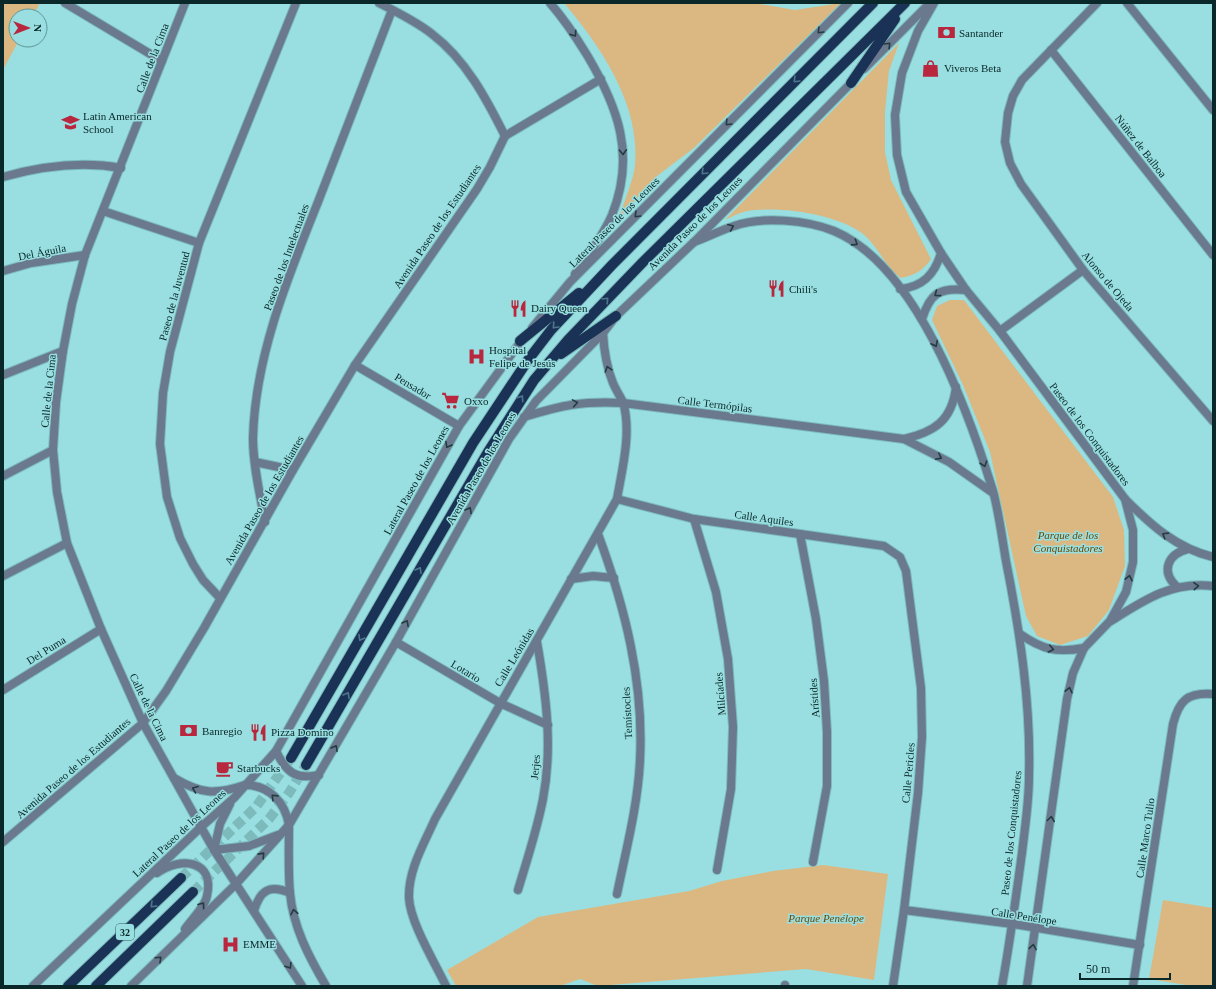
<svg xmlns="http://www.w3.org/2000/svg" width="1216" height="989" viewBox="0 0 1216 989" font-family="'Times New Roman',serif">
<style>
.green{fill:#dbb881}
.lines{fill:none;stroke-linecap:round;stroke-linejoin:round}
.primary-tunnel{stroke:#7cbabc;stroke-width:10;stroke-dasharray:10 5;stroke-linecap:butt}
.minor-casing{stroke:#7cbabc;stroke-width:10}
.tertiary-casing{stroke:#7cbabc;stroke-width:10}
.primary-casing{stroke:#7cbabc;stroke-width:12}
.minor{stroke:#6a798e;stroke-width:8}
.tertiary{stroke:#6a798e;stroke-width:8}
.primary{stroke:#1a3255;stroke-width:10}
.oneway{stroke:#223c42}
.oneway2{stroke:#4d778d}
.labels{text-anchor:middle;stroke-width:3;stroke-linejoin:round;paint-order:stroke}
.shield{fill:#99dfe1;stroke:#355f60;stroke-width:1}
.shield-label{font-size:10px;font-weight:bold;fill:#0a2829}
.poi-label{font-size:11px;fill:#0a2829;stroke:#99dfe1;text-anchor:start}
.street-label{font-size:11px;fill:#0a2829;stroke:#99dfe1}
.park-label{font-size:11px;font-style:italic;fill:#694700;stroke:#99dfe1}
</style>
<rect width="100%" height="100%" fill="#99dfe1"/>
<g class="green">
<path d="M 3,3 L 40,3 L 33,16 L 16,16 L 16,40 L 19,40 L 3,70 Z"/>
<path d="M 564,3 L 754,3 L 795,10 L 841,3 L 694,148 L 657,176 L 618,220 C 623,205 634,179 635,164 C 640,104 601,47 564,3 Z"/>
<path d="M 899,43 L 889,71 L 885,112 L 885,152 L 891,180 L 931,259 C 923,271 915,275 901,278 C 885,267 878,246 863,234 C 837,214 780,206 748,211 C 740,212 732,217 725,220 Z"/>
<path d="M 950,300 L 964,300 L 1113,497 L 1124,530 L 1125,566 L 1109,610 L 1088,636 L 1060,645 L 1037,636 L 1026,616 L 990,452 L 963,385 L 932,320 L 937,306 Z"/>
<path d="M 823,865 L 888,874 L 874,980 L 806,969 L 598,986 L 580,979 L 560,986 L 456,986 L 447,970 L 538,917 L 689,891 L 722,881 L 773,871 Z"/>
<path d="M 1163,900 L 1213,908 L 1213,986 L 1193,986 L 1149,979 Z"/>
</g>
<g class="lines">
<g class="primary-tunnel">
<path d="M 181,878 L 256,807 L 291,758"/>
<path d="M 193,892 L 269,819 L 289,793 L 306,765"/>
</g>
<defs>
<g id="minor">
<path d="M 65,3 L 162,61"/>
<path d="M 185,3 L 85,255 L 72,304 L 63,351 L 56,402 L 53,450 L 57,492 L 67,543 L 101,629 L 143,723 L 201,827"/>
<path d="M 379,3 C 397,12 417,22 432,34 C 466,60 486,98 505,136"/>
<path d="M 550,3 C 564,19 576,37 587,55 C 618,107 636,155 612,215 C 603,236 588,255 575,274"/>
<path d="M 934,3 L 918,31 L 902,73 L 895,115 L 897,155 L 906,192 L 941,253 L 966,290 L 1000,331 L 1125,499 L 1133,530 L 1133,562 L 1126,592 L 1110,621 L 1084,648 L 1073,673 L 1067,699 L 1027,986"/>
<path d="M 1097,3 L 1022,80 L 1013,96 L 1008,113 L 1005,142 L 1010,163 L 1021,184 L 1083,270 L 1213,421"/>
<path d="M 1127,3 L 1213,110"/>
<path d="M 1051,50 L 1213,255"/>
<path d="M 505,136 L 601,79"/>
<path d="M 3,177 C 42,166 81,161 121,168"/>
<path d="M 103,211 L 199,243"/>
<path d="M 694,242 C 708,237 721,230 734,226 C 762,216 807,220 834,231 C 917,266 968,410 993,491 C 999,513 1002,538 1006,561 C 1020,632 1031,704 1029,776 C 1029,802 1025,827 1022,853 C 1016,897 1010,942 1002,986"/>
<path d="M 3,271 L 31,263 L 85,255"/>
<path d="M 900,289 C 923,287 935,274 941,253"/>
<path d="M 922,319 C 930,294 939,287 966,290"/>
<path d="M 1000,331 L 1083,270"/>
<path d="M 355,365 L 459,426"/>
<path d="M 3,375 L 63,351"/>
<path d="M 524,417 C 562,405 582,401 623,403 L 904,439 L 949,462 L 993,493"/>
<path d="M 904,439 C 934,432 952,421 956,387"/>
<path d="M 255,462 L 293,470"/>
<path d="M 3,476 L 53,450"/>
<path d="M 617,499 L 694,519 L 884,546 L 900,557 L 906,571 L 921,688 L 922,737 L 918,793 L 904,910 L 893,986"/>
<path d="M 1125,499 C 1151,525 1176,548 1213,557"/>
<path d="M 694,519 L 716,592 L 728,659 L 733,727 L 731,789 L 717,870"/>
<path d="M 265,522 C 260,494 253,466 253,438 C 255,356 288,277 318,202 C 343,138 367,74 392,10"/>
<path d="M 598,534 C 625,607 644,682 640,760 C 638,805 626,850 617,894"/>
<path d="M 800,534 L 816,619 L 824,681 L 827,732 L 827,786 L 813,862"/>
<path d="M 3,576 L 67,543"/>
<path d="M 571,579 L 593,576 L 614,578"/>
<path d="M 1177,587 C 1160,571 1168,554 1188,549"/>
<path d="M 220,598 L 203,580 L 193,564 L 180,538 L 167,497 L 160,444 L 163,393 L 170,352 L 199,243 L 296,3"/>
<path d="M 1111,621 C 1144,600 1172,581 1213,586"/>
<path d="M 1020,634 C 1043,650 1057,653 1084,648"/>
<path d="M 396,642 L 500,703 L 548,725"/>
<path d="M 3,690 L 101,629"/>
<path d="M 174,778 C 201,794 215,795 245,785"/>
<path d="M 3,842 L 143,723 L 166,691 L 204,628 L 293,470 L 355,365 L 477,189 L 490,167 L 505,136"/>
<path d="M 518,890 C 527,860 537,830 543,799 C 553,747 546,694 537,642"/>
<path d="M 904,910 L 1013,924 L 1140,945"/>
<path d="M 446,986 C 435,963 410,922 409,898 C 408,870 424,844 435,819 L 617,499 C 622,470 632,432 623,402 C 620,396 616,390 613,383 C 606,366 604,351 603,333"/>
<path d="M 785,986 L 785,985"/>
<path d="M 1133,986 L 1173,724 C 1179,701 1187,692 1213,694"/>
</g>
<g id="tertiary">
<path d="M 864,69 L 930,3"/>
<path d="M 532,328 L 570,282 L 848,3"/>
<path d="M 276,751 C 286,772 295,780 319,775"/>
<path d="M 245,785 C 269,785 285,802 289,825 C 289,847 288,871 290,893 C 293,927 309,957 326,986"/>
<path d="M 230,804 L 220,824 L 214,850 L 249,846 L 278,835"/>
<path d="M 201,827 L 214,850 L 302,986"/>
<path d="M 157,873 C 181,856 215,860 207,896 C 205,907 191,920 185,929"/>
<path d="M 254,911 C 260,890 270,884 290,893"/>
<path d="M 33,986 L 201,827 L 234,798 L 276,751 L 459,426 L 524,337"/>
<path d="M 131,986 L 236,884 L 289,825 L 396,642 L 509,439 L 536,401 L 603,333 L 616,316 L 694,242 L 855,79"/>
</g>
<g id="primary">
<path d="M 851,83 L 895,19"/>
<path d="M 520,341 L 579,293"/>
<path d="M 561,354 L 616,316"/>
<path d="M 291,758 L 473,443 L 528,360 L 551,330 L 612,265 L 873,3"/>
<path d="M 306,765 L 488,452 L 534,380 L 568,340 L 643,262 L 905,3"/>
<path d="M 68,986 L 181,878"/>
<path d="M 96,986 L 193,892"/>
</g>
</defs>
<use href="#minor" class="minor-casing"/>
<use href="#tertiary" class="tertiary-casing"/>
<use href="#primary" class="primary-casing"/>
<use href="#minor" class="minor"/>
<use href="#tertiary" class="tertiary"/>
<use href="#primary" class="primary"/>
</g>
<defs><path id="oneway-chevron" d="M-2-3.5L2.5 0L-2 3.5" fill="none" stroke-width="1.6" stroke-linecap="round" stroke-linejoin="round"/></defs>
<g class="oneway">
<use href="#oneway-chevron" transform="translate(820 31) rotate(135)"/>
<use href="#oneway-chevron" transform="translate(574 34) rotate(55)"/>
<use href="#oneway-chevron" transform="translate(888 45) rotate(-45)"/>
<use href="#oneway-chevron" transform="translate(728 123) rotate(135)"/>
<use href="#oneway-chevron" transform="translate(623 152) rotate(87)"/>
<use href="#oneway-chevron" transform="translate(637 215) rotate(135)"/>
<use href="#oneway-chevron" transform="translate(731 227) rotate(-23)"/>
<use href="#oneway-chevron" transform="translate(855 243) rotate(33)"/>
<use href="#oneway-chevron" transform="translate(937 294) rotate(143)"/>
<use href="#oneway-chevron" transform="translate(935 344) rotate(63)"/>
<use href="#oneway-chevron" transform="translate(608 369) rotate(-108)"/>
<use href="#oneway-chevron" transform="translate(575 403) rotate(-10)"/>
<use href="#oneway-chevron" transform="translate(448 445) rotate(119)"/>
<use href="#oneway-chevron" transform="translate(939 457) rotate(26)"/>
<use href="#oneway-chevron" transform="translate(984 464) rotate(71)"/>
<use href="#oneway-chevron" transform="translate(469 510) rotate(-61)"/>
<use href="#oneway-chevron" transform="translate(1165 535) rotate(-148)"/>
<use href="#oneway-chevron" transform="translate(1129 578) rotate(-78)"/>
<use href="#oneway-chevron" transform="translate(1196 586) rotate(-3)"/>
<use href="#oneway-chevron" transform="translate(406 623) rotate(-61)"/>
<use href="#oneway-chevron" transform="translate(1051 649) rotate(12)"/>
<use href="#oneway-chevron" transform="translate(1069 690) rotate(-77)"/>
<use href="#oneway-chevron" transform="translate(335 748) rotate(-60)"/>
<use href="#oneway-chevron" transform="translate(195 789) rotate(-158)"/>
<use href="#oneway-chevron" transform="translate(274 797) rotate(-136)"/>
<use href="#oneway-chevron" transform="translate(1051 819) rotate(-82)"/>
<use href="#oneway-chevron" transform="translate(262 855) rotate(-48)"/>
<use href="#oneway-chevron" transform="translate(202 905) rotate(-54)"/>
<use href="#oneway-chevron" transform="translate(294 912) rotate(-101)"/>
<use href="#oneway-chevron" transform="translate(1033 947) rotate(-81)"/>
<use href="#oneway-chevron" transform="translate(159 959) rotate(-43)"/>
<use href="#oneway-chevron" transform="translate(289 966) rotate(58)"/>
</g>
<g class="oneway2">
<use href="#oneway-chevron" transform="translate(796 80) rotate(135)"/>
<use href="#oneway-chevron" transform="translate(704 172) rotate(135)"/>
<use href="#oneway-chevron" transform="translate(606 300) rotate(-46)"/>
<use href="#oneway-chevron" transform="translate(555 326) rotate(133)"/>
<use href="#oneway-chevron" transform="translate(521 398) rotate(-56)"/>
<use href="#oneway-chevron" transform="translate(419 570) rotate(-60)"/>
<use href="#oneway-chevron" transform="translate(361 638) rotate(120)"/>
<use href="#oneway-chevron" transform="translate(347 695) rotate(-60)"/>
<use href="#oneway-chevron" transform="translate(153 905) rotate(136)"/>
</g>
<defs>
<symbol id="bank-bare" viewBox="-9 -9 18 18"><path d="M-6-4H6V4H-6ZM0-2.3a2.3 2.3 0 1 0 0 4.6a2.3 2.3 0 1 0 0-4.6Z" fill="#b9273f" stroke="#99dfe1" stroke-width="2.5" paint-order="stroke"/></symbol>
<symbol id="shop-bare" viewBox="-9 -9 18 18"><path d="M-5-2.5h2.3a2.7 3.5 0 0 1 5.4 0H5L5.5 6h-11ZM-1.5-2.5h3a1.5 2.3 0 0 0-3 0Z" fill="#b9273f" stroke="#99dfe1" stroke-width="2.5" paint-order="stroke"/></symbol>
<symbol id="school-bare" viewBox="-9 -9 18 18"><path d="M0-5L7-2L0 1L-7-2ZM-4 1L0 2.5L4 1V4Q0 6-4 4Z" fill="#b9273f" stroke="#99dfe1" stroke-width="2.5" paint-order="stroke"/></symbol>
<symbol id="restaurant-bare" viewBox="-9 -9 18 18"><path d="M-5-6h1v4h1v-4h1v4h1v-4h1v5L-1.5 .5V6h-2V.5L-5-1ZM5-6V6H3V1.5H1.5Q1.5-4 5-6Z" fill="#b9273f" stroke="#99dfe1" stroke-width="2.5" paint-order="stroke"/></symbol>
<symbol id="hospital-bare" viewBox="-9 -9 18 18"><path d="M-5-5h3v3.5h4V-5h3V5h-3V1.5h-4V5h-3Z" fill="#b9273f" stroke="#99dfe1" stroke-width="2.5" paint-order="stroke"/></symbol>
<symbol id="supermarket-bare" viewBox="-9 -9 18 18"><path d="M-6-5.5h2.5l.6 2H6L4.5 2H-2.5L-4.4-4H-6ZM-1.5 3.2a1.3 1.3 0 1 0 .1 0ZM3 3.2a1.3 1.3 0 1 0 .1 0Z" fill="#b9273f" stroke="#99dfe1" stroke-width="2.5" paint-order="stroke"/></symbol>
<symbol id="cafe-bare" viewBox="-9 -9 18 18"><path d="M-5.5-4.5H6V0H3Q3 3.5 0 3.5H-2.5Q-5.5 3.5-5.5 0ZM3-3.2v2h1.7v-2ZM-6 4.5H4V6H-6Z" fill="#b9273f" stroke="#99dfe1" stroke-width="2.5" paint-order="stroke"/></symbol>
</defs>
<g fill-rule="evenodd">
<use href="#bank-bare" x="934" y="20" width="25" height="25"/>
<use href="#shop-bare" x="918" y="56" width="25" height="25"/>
<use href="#school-bare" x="58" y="110" width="25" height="25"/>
<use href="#restaurant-bare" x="764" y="276" width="25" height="25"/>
<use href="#restaurant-bare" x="506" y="296" width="25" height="25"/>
<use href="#hospital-bare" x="464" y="344" width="25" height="25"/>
<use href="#supermarket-bare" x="438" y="388" width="25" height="25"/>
<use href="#bank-bare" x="176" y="718" width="25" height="25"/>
<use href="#restaurant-bare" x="246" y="720" width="25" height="25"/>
<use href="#cafe-bare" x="212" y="756" width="25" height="25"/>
<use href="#hospital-bare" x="218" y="932" width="25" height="25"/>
</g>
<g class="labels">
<rect class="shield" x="116" y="924" width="18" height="16" rx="3"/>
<g class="shield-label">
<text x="125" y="936">32</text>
</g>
<g class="poi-label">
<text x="959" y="37">Santander</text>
<text x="944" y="72">Viveros Beta</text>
<text x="83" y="120">Latin American<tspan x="83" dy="13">School</tspan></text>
<text x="789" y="293">Chili's</text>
<text x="531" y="312">Dairy Queen</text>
<text x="489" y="354">Hospital<tspan x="489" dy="13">Felipe de Jesús</tspan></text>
<text x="464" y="405">Oxxo</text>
<text x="202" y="735">Banregio</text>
<text x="271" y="736">Pizza Domino</text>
<text x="237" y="772">Starbucks</text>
<text x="243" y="948">EMME</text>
</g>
<g class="street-label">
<text transform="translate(152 58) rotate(-69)" y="4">Calle de la Cima</text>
<text transform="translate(1141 146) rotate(52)" y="4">Núñez de Balboa</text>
<text transform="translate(614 222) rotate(-45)" y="4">Lateral Paseo de los Leones</text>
<text transform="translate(695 223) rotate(-45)" y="4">Avenida Paseo de los Leones</text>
<text transform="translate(437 226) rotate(-56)" y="4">Avenida Paseo de los Estudiantes</text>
<text transform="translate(42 252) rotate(-11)" y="4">Del Águila</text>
<text transform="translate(286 257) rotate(-70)" y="4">Paseo de los Intelectuales</text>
<text transform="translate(1108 281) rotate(50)" y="4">Alonso de Ojeda</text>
<text transform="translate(174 296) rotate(-75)" y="4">Paseo de la Juventud</text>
<text transform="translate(413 386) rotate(31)" y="4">Pensador</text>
<text transform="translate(48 391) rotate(-84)" y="4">Calle de la Cima</text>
<text transform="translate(715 404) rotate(7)" y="4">Calle Termópilas</text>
<text transform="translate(1090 434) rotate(53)" y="4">Paseo de los Conquistadores</text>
<text transform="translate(481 468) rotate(-60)" y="4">Avenida Paseo de los Leones</text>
<text transform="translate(416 480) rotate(-61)" y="4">Lateral Paseo de los Leones</text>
<text transform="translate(264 500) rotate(-60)" y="4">Avenida Paseo de los Estudiantes</text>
<text transform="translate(764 518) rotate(8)" y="4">Calle Aquiles</text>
<text transform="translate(46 650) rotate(-32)" y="4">Del Puma</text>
<text transform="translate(514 657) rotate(-59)" y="4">Calle Leónidas</text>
<text transform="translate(466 671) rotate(31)" y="4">Lotario</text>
<text transform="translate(720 694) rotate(-95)" y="4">Milcíades</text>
<text transform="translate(814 698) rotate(-94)" y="4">Arístides</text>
<text transform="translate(149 707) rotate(64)" y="4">Calle de la Cima</text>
<text transform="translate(627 713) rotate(-93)" y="4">Temístocles</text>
<text transform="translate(535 767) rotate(-85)" y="4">Jerjes</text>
<text transform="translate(73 768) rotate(-41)" y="4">Avenida Paseo de los Estudiantes</text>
<text transform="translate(908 773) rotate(-85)" y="4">Calle Pericles</text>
<text transform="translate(179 833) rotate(-43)" y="4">Lateral Paseo de los Leones</text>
<text transform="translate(1011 833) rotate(-84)" y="4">Paseo de los Conquistadores</text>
<text transform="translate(1145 838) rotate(-82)" y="4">Calle Marco Tulio</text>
<text transform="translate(1024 916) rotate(9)" y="4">Calle Penélope</text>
</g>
<g class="park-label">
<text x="1068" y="539">Parque de los<tspan x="1068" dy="13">Conquistadores</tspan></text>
<text x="826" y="922">Parque Penélope</text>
</g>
</g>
<rect width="1216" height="989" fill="none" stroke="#0a2829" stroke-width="8"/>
<g transform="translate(28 28) rotate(90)"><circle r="19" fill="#99dfe1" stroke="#609697"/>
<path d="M0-3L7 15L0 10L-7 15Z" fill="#b9273f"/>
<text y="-6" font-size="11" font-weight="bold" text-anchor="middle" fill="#0a2829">N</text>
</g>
<path d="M1080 973v6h90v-6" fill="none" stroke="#0a2829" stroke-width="2"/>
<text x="1086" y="973" font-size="12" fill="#0a2829" stroke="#99dfe1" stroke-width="3" paint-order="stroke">50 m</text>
</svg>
